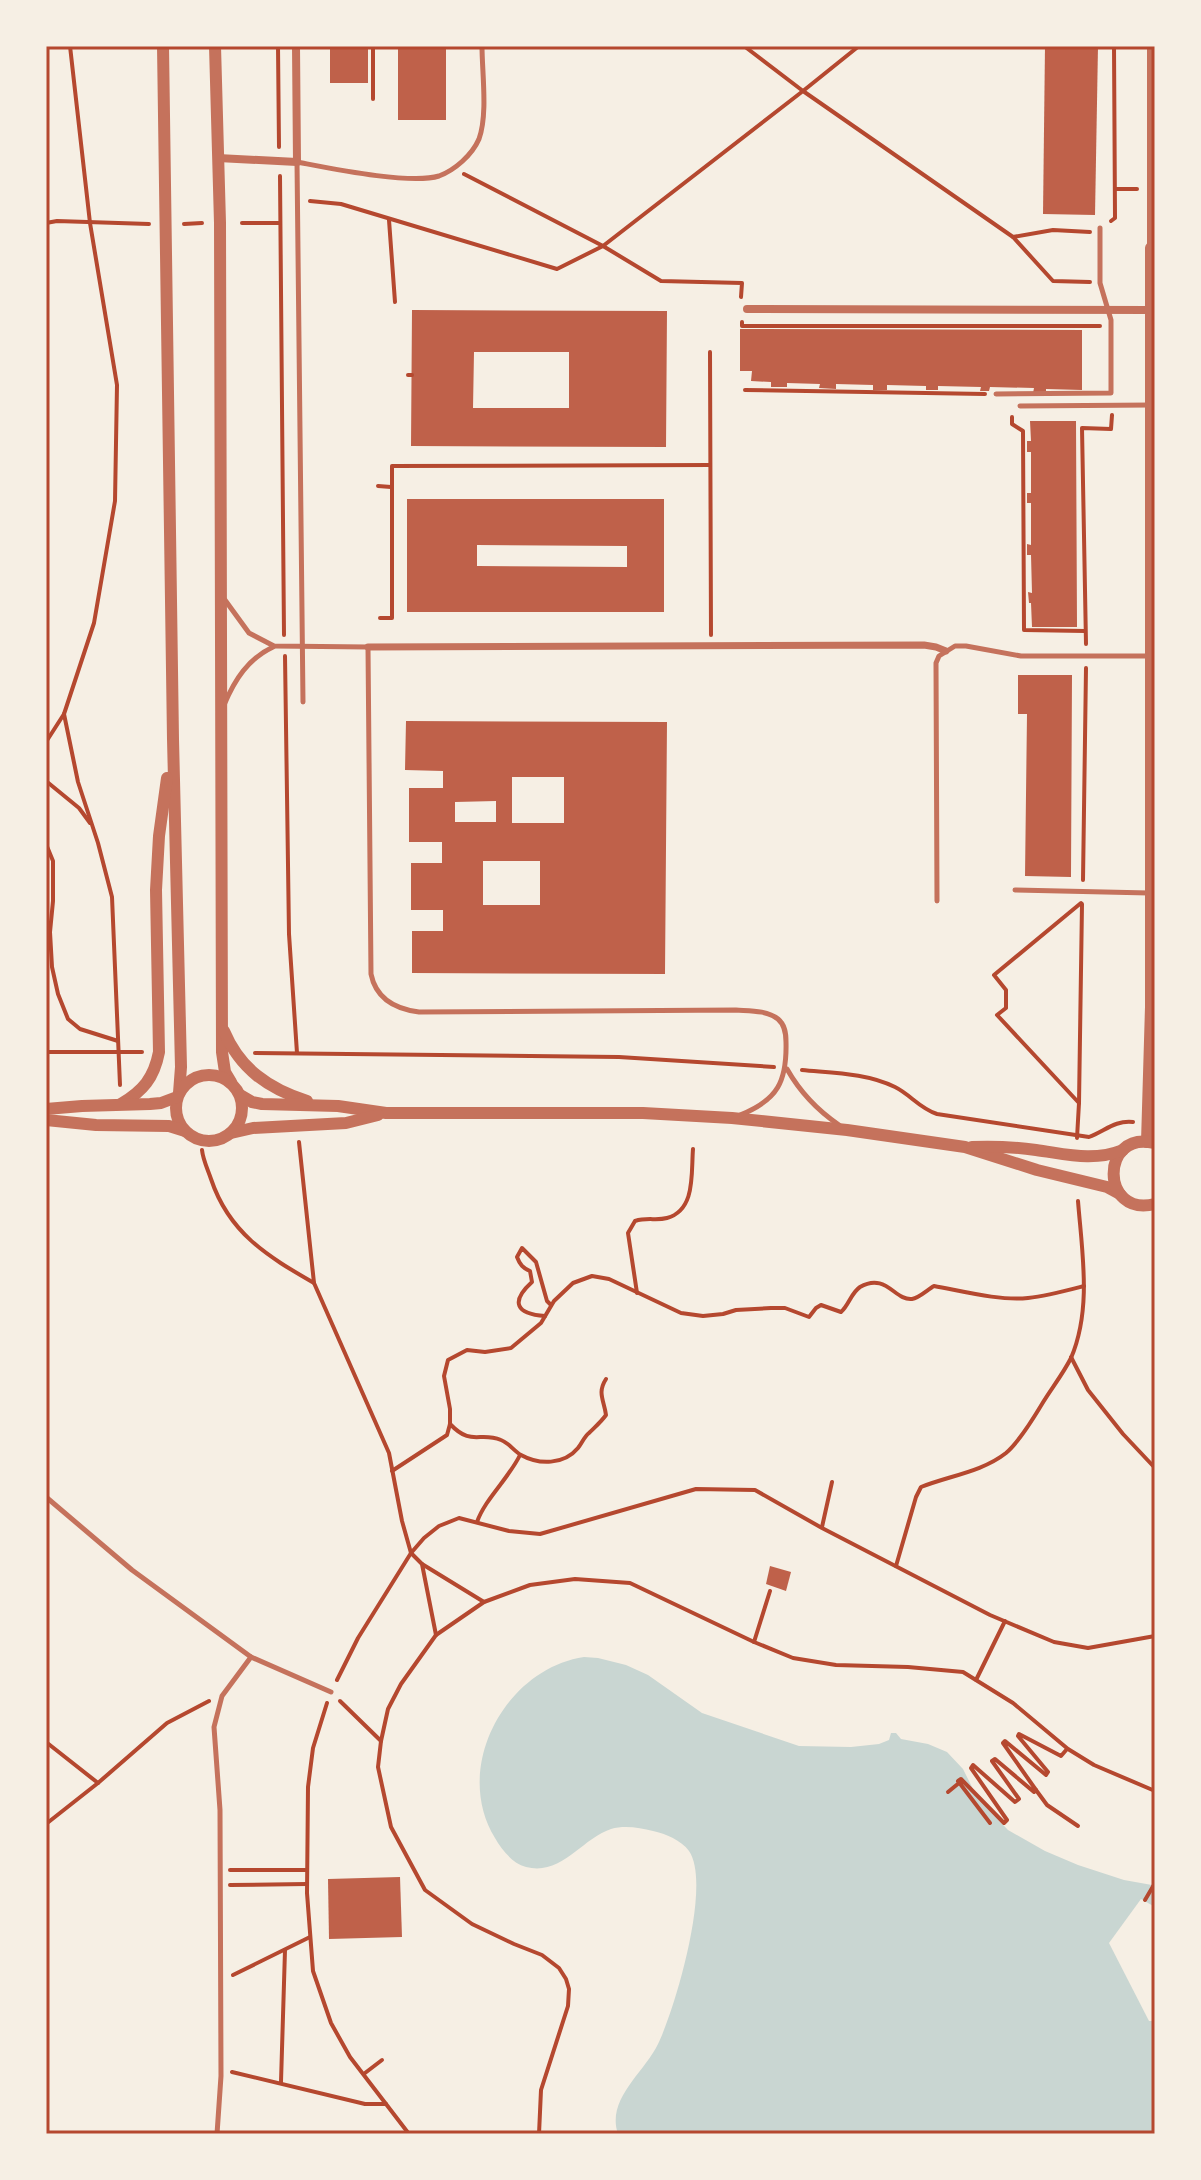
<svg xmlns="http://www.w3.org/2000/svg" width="1201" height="2180" viewBox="0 0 1201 2180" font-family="Lato,sans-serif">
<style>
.water{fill:#c9d6d2}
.pier{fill:#f6efe4}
.building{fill:#bf614a;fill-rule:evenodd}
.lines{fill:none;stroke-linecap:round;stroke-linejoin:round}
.path{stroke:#b5482f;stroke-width:4}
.service{stroke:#c5725c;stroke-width:5}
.pedestrian{stroke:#c5725c;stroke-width:7}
.minor{stroke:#c5725c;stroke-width:8}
.tertiary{stroke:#c5725c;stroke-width:12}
.neatline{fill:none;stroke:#b5482f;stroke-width:3}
</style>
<rect width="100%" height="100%" fill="#f6efe4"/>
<path class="water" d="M 584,1657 L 598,1658 L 626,1665 L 648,1675 L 702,1713 L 799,1746 L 851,1747 L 879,1744 L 889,1740 L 891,1733 L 896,1733 L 901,1739 L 928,1744 L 947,1752 L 963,1769 L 978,1799 L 1008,1830 L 1045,1851 L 1078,1865 L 1124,1880 L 1152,1885 L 1155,1880 L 1155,2134 L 618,2134 C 606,2099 644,2073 658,2044 C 675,2009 712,1884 689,1851 C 681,1840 666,1834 653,1831 C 640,1828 625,1825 611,1829 C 581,1839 562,1876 526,1867 C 512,1863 502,1850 495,1838 C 452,1768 505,1669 584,1657 Z"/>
<path class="pier" d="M 1141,1899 L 1155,1907 L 1155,2021 L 1149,2021 L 1109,1943 Z"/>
<g class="building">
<rect x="330" y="46" width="38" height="37"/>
<rect x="398" y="46" width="48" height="74"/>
<path d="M 1045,46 L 1098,46 L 1095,215 L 1043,214 Z"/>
<path d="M 412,310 L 667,311 L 666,447 L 411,446 ZM 474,352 L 569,352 L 569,408 L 473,408 Z"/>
<path d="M 740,329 L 1082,330 L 1082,390 L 1046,389 L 1046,393 L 1033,393 L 1034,388 L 990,387 L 989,391 L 980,391 L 981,387 L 938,386 L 938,390 L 926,390 L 926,386 L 887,385 L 887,390 L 873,390 L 873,385 L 836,384 L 836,389 L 819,388 L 820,384 L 787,383 L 787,387 L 771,387 L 771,382 L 751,381 L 752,371 L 740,371 Z"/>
<path d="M 1030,421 L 1076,421 L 1077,627 L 1032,627 L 1031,603 L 1029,603 L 1028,592 L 1032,593 L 1031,555 L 1027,555 L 1027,544 L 1031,545 L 1031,503 L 1027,503 L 1027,493 L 1031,493 L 1031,452 L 1027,452 L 1027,441 L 1031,441 Z"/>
<path d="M 407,499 L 664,499 L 664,612 L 407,612 ZM 477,545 L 627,546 L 627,567 L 477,566 Z"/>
<path d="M 1018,675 L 1072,675 L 1071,877 L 1025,876 L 1027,714 L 1018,714 Z"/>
<path d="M 406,721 L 667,722 L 665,974 L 412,973 L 412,931 L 443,931 L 443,910 L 411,910 L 411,863 L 442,863 L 442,842 L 409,842 L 409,788 L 443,788 L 443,771 L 405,770 ZM 512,777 L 564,777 L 564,823 L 512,823 ZM 496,801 L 496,822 L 455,822 L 455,802 ZM 483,861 L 540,861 L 540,905 L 483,905 Z"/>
<path d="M 770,1566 L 791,1572 L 786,1591 L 766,1584 Z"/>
<path d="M 400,1877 L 402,1937 L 329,1939 L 328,1879 Z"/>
</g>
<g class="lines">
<g class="path">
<path d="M 278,46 L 279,147"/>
<path d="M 744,46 L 803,91 L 859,46"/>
<path d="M 373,99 L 373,46"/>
<path d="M 464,174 L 603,246 L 661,281 L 742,283 L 741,297"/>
<path d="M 280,176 L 284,635"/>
<path d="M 1116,189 L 1137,189"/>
<path d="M 310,201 L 341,204 L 557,269 L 603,246 L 803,91 L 1013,237 L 1053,281 L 1090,282"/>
<path d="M 389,220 L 395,302"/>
<path d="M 1111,221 L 1115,218 L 1114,46"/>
<path d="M 46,223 L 57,221 L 149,224"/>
<path d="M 242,223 L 280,223"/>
<path d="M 184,224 L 202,223"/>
<path d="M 1013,237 L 1053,230 L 1090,232"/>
<path d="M 742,322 L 742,326 L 1100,326"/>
<path d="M 710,352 L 711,635"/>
<path d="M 408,375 L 412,375"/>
<path d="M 745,390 L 985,394"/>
<path d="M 1012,417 L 1012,424 L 1023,431 L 1024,630 L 1085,631"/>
<path d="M 378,486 L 391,487"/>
<path d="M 380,618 L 392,618 L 392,466 L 710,465"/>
<path d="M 1086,644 L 1082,428 L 1111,429 L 1112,415"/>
<path d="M 285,656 L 289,934 L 297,1053"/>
<path d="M 64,714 L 78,782 L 98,843 L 112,897 L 120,1085"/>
<path d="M 46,742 L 64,714 L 94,623 L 115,501 L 117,385 L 90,223 L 70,46"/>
<path d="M 46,781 L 79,808 L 90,823"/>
<path d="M 46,844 L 53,861 L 53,901 L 50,932 L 52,967 L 58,994 L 68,1019 L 80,1029 L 118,1041"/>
<path d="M 1083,880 L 1086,668"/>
<path d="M 46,1052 L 142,1052"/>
<path d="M 255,1053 L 619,1057 L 774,1067"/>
<path d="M 802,1070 C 833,1073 867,1073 895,1087 C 911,1095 919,1108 937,1114 L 1089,1137 C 1105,1131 1115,1120 1133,1122"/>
<path d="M 1079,1103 L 1082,904"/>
<path d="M 1077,1138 L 1079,1103 L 997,1015 L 1006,1008 L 1006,990 L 994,975 L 1081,903"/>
<path d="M 299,1142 L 314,1283 L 389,1453 L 402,1521 L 411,1553 L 422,1564 L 436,1635"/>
<path d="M 202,1150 C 203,1160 208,1170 211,1179 C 229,1233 267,1256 314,1283"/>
<path d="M 637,1293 L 628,1233 L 635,1221 C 648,1217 656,1221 667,1218 C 696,1210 691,1173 693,1149"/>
<path d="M 545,1316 C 516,1314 510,1302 532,1282 L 530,1271 C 523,1268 520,1265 517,1257 L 522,1248 L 536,1262 L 547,1301 L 551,1305"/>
<path d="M 1071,1357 L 1088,1390 L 1123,1434 L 1155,1468"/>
<path d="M 450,1424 C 472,1447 479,1431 501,1440 C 509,1443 514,1451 521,1455 C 539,1465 564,1465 578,1448 C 582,1443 584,1437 589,1433 C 595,1427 601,1422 606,1415 C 604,1400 597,1393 606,1379"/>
<path d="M 392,1471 L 447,1435 L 450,1424 L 450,1409 L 444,1376 L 448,1360 L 467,1350 L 485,1352 L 511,1348 L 541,1323 L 554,1301 L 573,1283 L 592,1276 L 609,1279 L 681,1313 L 703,1316 L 723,1314 L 736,1310 L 771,1308 L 785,1308 L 809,1317 L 816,1308 L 821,1305 L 841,1312 C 849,1305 851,1293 860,1287 C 886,1272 895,1301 912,1299 C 919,1298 927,1290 934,1286 C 962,1291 999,1301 1028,1298 C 1047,1296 1065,1291 1084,1286"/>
<path d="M 477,1522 C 485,1499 509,1478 520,1455"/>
<path d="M 822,1527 L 832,1482"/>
<path d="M 422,1564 L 484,1602"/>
<path d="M 896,1566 L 916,1497 L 921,1487 C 948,1476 982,1472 1006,1453 C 1018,1443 1033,1419 1042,1404 C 1051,1389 1063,1374 1071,1358 C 1092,1309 1082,1252 1078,1201"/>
<path d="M 754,1642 L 770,1591"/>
<path d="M 337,1680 L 358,1638 L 411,1553 L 424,1538 L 439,1526 L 459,1518 L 509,1531 L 540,1534 L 696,1489 L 755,1490 L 822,1528 L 990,1615 L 1054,1642 L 1088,1648 L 1155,1636"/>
<path d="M 976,1680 L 1005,1621"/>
<path d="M 340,1701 L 381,1741"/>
<path d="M 327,1703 L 313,1748 L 308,1787 L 307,1893 L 313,1971 L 331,2023 L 350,2057 L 409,2134"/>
<path d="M 46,1742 L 98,1783"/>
<path d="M 1036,1790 L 1047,1805 L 1078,1826"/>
<path d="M 948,1792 L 959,1783"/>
<path d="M 990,1823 L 958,1781 L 961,1779 L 1004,1823 L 1007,1820 L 971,1768 L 973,1765 L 1015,1802 L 1019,1799 L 992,1761 L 995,1759 L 1034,1792 L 1036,1790 L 1003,1743 L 1005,1741 L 1046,1775 L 1048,1772 L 1018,1736 L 1019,1734 L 1061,1756 L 1067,1749"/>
<path d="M 46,1824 L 98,1783 L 167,1723 L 209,1701"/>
<path d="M 230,1870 L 307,1870"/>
<path d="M 230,1885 L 307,1884"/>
<path d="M 1145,1900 L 1155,1883"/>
<path d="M 233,1975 L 310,1937"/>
<path d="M 232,2072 L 365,2104 L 386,2104"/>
<path d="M 365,2073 L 382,2060"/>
<path d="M 281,2082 L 285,1950"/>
<path d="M 539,2134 L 541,2090 L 568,2006 L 569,1989 L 566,1979 L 559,1968 L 542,1955 L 514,1944 L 472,1924 L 425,1890 L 391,1827 L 378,1767 L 381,1741 L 388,1709 L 401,1684 L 436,1635 L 484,1602 L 530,1585 L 575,1579 L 630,1583 L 754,1642 L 793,1658 L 836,1665 L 908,1667 L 963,1672 L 1013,1703 L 1068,1749 L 1094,1765 L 1155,1791"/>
</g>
<g class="service">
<path d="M 996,394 L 1111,393 L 1111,320 L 1100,283 L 1100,228"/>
<path d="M 1020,406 L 1151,405"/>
<path d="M 225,600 L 249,633 L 274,646 L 368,647 L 371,974 C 376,999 395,1009 419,1012 L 736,1010 C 749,1011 767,1010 778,1019 C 785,1025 786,1033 786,1042 C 787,1081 778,1100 740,1115"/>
<path d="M 303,702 L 297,162 C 329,168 410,185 439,176 C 455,170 472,155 479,139 C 488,114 482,73 482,46"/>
<path d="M 224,705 C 235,679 248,659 273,647"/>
<path d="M 1015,890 L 1149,893"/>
<path d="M 937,901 L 936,663 L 939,656 L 955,646 L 966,646 L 1021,656 L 1150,656"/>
<path d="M 787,1069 C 800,1092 817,1110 839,1125"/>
<path d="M 46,1497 L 132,1570 L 251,1657 L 331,1692"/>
<path d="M 217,2134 L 221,2076 L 220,1810 L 214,1727 L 222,1696 L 251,1657"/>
</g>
<path class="pedestrian" d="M 368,647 L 924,645 L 936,647 L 946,651"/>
<g class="minor">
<path d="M 1151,46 L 1151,248"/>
<path d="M 218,158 L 297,162 L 296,46"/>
<path d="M 747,309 L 1152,310"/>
</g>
<g class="tertiary">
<path d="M 163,46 L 173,739 L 181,1067 L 179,1093"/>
<path d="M 215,46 L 220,223 L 222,1052 L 225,1072 L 231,1082"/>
<path d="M 224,1031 C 240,1069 269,1089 307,1101"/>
<circle cx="209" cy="1108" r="33"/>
<path d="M 240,1095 L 252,1102 L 262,1104 L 338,1106 L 386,1113 L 643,1113 L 732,1118 L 847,1130 L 965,1147 L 1037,1170 L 1107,1187 L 1120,1194"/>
<path d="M 121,1104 C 143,1091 154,1078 159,1052 L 156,890 L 159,836 L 167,778"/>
<path d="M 46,1109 L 82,1106 L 150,1104 L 161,1103 L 177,1097"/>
<path d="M 46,1120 L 96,1125 L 169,1126 L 185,1131"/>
<path d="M 231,1133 L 253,1128 L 346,1123 L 378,1115"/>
<path d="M 1147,1142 L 1151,1007 L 1151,248 L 1155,248"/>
<path d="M 1154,1143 C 1100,1130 1100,1218 1155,1204"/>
<path d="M 972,1147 C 993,1146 1014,1147 1036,1150 C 1066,1154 1093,1162 1123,1150"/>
</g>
</g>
<rect width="1201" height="2180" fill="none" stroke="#f6efe4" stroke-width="96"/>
<rect x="48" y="48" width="1105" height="2084" class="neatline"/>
</svg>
